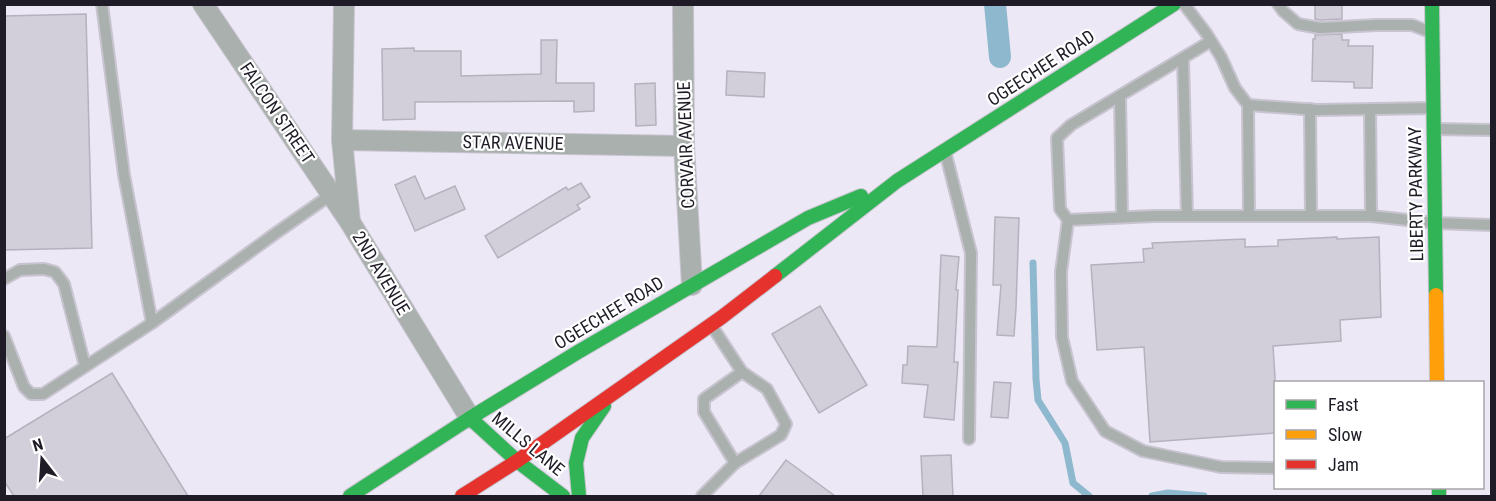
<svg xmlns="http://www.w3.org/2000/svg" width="1496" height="501" viewBox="0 0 1496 501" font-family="'Roboto Condensed',sans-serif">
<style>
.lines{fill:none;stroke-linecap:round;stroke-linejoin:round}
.stream{stroke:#8eb8ce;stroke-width:7}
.canal{stroke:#8eb8ce;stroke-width:22}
.building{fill:#d2ceda;stroke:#b5b1bd;stroke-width:1.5}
.lane-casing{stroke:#c8c4cf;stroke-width:14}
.street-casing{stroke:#c8c4cf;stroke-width:22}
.fast-casing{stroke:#c8c4cf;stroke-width:16}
.slow-casing{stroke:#c8c4cf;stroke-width:16}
.jam-casing{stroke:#c8c4cf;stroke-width:16}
.lane{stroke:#a9b0ae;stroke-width:10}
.street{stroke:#a9b0ae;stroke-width:20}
.fast{stroke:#30b455;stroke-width:14}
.slow{stroke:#ff9f0a;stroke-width:14}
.jam{stroke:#e5322d;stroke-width:14}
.labels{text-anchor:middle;stroke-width:4.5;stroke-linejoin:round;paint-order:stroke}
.street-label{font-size:18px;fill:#201c27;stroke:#fff}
</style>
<rect width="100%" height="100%" fill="#ece8f5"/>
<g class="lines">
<g class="stream">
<path d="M 1033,263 L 1036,379 L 1038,400 L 1065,443 L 1073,483 L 1089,496"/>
<path d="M 1152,496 L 1168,493 L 1204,496"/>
</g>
<path class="canal" d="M 995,4 L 1000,57"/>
</g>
<g class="building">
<path d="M 1315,4 L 1342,4 L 1342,19 L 1320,20 L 1315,19 Z"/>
<path d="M 86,14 L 92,248 L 4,250 L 4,16 Z"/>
<path d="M 1342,34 L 1342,40 L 1349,40 L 1348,46 L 1373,46 L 1372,88 L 1354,88 L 1354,82 L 1312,81 L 1313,39 L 1315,39 L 1315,35 Z"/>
<path d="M 541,40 L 557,40 L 556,83 L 594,83 L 594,111 L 574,112 L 574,101 L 415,102 L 415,119 L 383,120 L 382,49 L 414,48 L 414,51 L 461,51 L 461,76 L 541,74 Z"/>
<path d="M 727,71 L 765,73 L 764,97 L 726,95 Z"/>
<path d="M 655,83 L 656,125 L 636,126 L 635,84 Z"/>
<path d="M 415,176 L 425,199 L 455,186 L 465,209 L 415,231 L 395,185 Z"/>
<path d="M 581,183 L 590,197 L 577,205 L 580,209 L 498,258 L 485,236 L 566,187 L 568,190 Z"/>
<path d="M 995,217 L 1019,218 L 1016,308 L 1014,336 L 997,335 L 1001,285 L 993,285 Z"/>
<path d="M 1337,237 L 1337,239 L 1379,237 L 1381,317 L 1340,320 L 1341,341 L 1273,346 L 1275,377 L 1275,433 L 1150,442 L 1144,347 L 1097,350 L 1091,265 L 1144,262 L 1143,249 L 1153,248 L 1152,243 L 1245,239 L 1245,247 L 1278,246 L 1278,240 Z"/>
<path d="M 941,255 L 959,257 L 956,290 L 958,290 L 954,362 L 958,362 L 954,420 L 924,417 L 928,385 L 902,383 L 903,365 L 907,365 L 908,346 L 937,347 Z"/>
<path d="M 820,306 L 867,385 L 819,413 L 772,334 Z"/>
<path d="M 112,373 L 188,496 L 14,496 L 4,481 L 4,439 Z"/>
<path d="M 994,382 L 1011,383 L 1008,418 L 991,417 Z"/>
<path d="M 951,455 L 953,496 L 923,496 L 921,456 Z"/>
<path d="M 786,460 L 835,496 L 759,496 Z"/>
</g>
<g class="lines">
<defs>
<g id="lane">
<path d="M 102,4 L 124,175 L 152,323 L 276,233 L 332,194"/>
<path d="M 1184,4 L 1206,33 L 1221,57 L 1235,88 L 1248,105 L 1317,110 L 1433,108"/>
<path d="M 1278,4 L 1283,11 L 1298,24 L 1320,28 L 1377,25 L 1412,25 L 1430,32"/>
<path d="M 1211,41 L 1071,125 L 1057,138 L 1060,209 L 1068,220 L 1154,216 L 1371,216 L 1435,223 L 1492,225"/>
<path d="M 1183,58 L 1187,216"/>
<path d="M 1120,96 L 1122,217"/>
<path d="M 1248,105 L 1249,216"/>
<path d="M 1310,109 L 1311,216"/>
<path d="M 1370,109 L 1371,216"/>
<path d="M 1434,129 L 1492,130"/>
<path d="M 946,155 L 971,253 L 969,439"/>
<path d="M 1068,220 L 1061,272 L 1062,337 L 1072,381 L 1105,431 L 1143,451 L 1221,467 L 1276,468"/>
<path d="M 4,279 L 20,270 L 44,269 L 55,272 L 64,284 L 85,366"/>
<path d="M 4,336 L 24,387 L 31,394 L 43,394 L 152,323"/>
<path d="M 735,463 L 781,435 L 786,424 L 767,389 L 742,372"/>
<path d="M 702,496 L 735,463 L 704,412 L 704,399 L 742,372 L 712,326"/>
</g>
<g id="street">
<path d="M 203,4 L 348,219"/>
<path d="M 344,4 L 342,140 L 350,222 L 470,418"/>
<path d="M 683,4 L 684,146 L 692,285"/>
<path d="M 342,140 L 684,146"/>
</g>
<g id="fast">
<path d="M 1432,4 L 1436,295"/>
<path d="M 775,276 L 897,181 L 1174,4"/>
<path d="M 470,418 L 517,461 L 563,496"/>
<path d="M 1439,488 L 1439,496"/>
<path d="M 350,496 L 470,418 L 578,352 L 808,218 L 861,196"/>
<path d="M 579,496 L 576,463 L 582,438 L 604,406"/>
</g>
<path id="slow" d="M 1436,295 L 1437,382"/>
<path id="jam" d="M 462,496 L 517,461 L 722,317 L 775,276"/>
</defs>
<use href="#lane" class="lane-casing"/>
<use href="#street" class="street-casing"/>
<use href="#fast" class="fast-casing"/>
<use href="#slow" class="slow-casing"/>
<use href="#jam" class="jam-casing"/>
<use href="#lane" class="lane"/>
<use href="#street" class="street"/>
<use href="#fast" class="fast"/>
<use href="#slow" class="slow"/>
<use href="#jam" class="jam"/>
</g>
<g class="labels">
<g class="street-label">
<text transform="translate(1041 68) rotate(-33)" y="6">OGEECHEE ROAD</text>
<text transform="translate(277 113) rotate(56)" y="6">FALCON STREET</text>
<text transform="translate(513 143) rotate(1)" y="6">STAR AVENUE</text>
<text transform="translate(686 145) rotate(-92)" y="6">CORVAIR AVENUE</text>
<text transform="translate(1416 194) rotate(-91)" y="6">LIBERTY PARKWAY</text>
<text transform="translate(381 273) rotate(59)" y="6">2ND AVENUE</text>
<text transform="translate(609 313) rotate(-31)" y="6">OGEECHEE ROAD</text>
<text transform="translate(528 444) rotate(40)" y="6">MILLS LANE</text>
</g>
</g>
<rect width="1496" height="501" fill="none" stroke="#201c27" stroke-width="12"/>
<rect x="1274" y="381" width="210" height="108" fill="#ffffff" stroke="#a6a4a9" stroke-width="1.5"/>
<rect x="1286" y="400" width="30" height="9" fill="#30b455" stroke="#a6a4a9" stroke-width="1.5"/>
<text x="1328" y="411" font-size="18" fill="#201c27">Fast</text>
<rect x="1286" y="430" width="30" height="9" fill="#ff9f0a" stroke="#a6a4a9" stroke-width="1.5"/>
<text x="1328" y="441" font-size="18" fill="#201c27">Slow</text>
<rect x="1286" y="460" width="30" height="9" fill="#e5322d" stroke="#a6a4a9" stroke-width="1.5"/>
<text x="1328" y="471" font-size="18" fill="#201c27">Jam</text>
<g transform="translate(42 459) rotate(343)" stroke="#ffffff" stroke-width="4.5" paint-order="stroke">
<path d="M0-4.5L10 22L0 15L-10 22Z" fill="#201c27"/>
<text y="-9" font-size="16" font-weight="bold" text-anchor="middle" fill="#201c27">N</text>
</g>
</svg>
